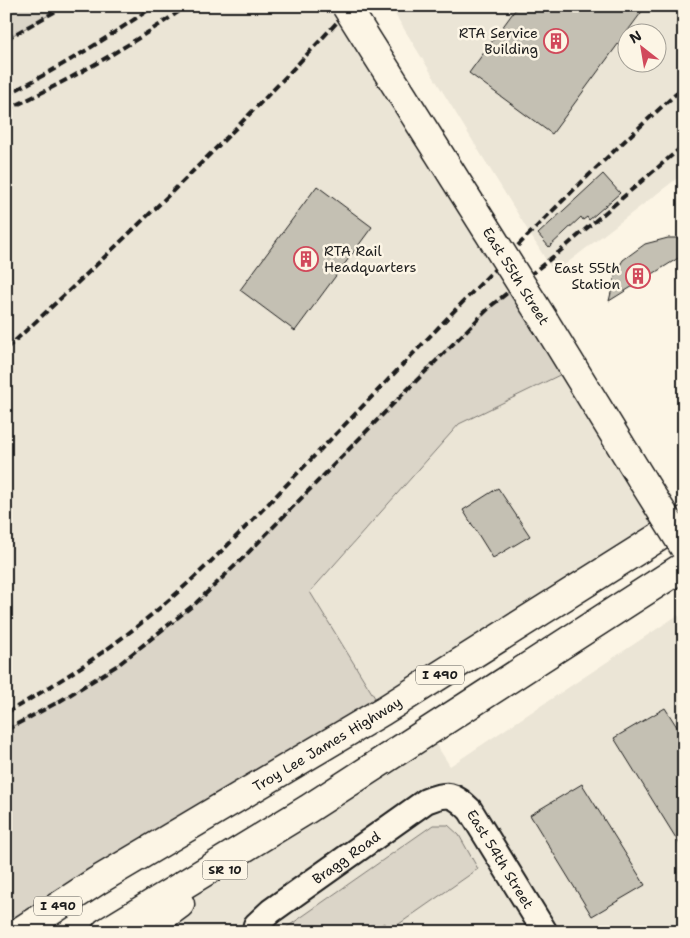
<svg xmlns="http://www.w3.org/2000/svg" width="690" height="938" viewBox="0 0 690 938" font-family="'Shantell Sans',sans-serif">
<style>
.built{fill:#ebe5d6;fill-rule:evenodd}
.green{fill:#dbd5c8;stroke:#7c7872}
.building{fill:#c4c0b3;stroke:#1c1c1c}
.lines{fill:none;stroke-linecap:round;stroke-linejoin:round}
.street-casing{stroke:#1c1c1c;stroke-width:28}
.primary-casing{stroke:#1c1c1c;stroke-width:31}
.highway-casing{stroke:#1c1c1c;stroke-width:31}
.street{stroke:#fcf5e5;stroke-width:24}
.primary{stroke:#fcf5e5;stroke-width:28}
.highway{stroke:#fcf5e5;stroke-width:28}
.rail{stroke:#1c1c1c;stroke-width:4;stroke-dasharray:8 4;stroke-linecap:butt}
.primary-bridge-casing{stroke:#1c1c1c;stroke-width:31;stroke-linecap:butt}
.primary-bridge{stroke:#fcf5e5;stroke-width:28}
.labels{text-anchor:middle;stroke-width:5;stroke-linejoin:round;paint-order:stroke}
.shield{fill:#fcf5e5;stroke:#5f5d58;stroke-width:1}
.shield-label{font-size:12px;font-weight:bold;fill:#1c1c1c}
.poi-label{font-size:14px;fill:#1c1c1c;stroke:#fcf5e5;text-anchor:end}
.street-label{font-size:14px;fill:#1c1c1c;stroke:#fcf5e5}
</style>
<rect width="100%" height="100%" fill="#fcf5e5"/>
<filter id="ink" filterUnits="userSpaceOnUse"><feTurbulence type="fractalNoise" baseFrequency=".02" numOctaves="2"/><feDisplacementMap in="SourceGraphic" scale="10" xChannelSelector="R" yChannelSelector="G"/><feConvolveMatrix kernelMatrix="1 2 1 2 8 2 1 2 1" color-interpolation-filters="sRGB"/></filter>
<g filter="url(#ink)">
<g class="built">
<path d="M 65,6 L 346,6 L 520,282 L 439,357 L 243,558 L 196,603 L 118,665 L 60,701 L 6,730 L 6,39 Z"/>
<path d="M 390,6 L 684,6 L 684,173 L 554,273 ZM 628,32 L 658,32 L 658,62 L 628,62 Z"/>
<path d="M 574,368 L 674,528 L 383,711 L 310,593 L 459,424 Z"/>
<path d="M 678,615 L 684,623 L 684,932 L 142,932 L 308,809 L 428,732 L 450,766 Z"/>
</g>
<g class="green">
<path d="M 6,6 L 65,6 L 6,39 Z"/>
<path d="M 520,282 L 574,368 L 459,424 L 310,592 L 383,711 L 6,931 L 6,730 C 57,702 108,674 154,638 C 203,600 246,555 289,511 C 364,433 437,352 520,282 Z"/>
<path d="M 433,825 L 448,825 L 459,835 L 478,869 L 389,931 L 384,923 L 369,932 L 280,932 Z"/>
</g>
<g class="building">
<path d="M 518,6 L 646,6 L 552,134 L 469,73 Z"/>
<path d="M 603,174 L 620,193 L 589,220 L 587,217 L 583,220 L 581,217 L 549,247 L 538,234 Z"/>
<path d="M 317,186 L 372,227 L 295,331 L 240,290 Z"/>
<path d="M 668,238 L 684,238 L 684,248 L 680,257 L 609,301 L 616,272 L 623,260 L 645,244 Z"/>
<path d="M 498,488 L 530,536 L 493,558 L 463,510 Z"/>
<path d="M 665,708 L 684,738 L 684,851 L 614,738 Z"/>
<path d="M 582,784 L 645,885 L 592,916 L 530,815 Z"/>
</g>
<g class="lines">
<defs>
<g id="street">
<path id="s1" d="M 254,932 L 256,925 L 271,911 L 426,801 C 448,792 454,794 470,810 L 545,932"/>
</g>
<path id="primary" d="M 545,322 L 642,480"/>
<g id="highway">
<path id="s2" d="M 19,932 L 97,881 L 383,711 L 684,521"/>
<path d="M 106,932 L 308,809 L 684,566"/>
<path d="M 142,932 L 180,904"/>
</g>
</defs>
<use href="#street" class="street-casing"/>
<use href="#primary" class="primary-casing"/>
<use href="#highway" class="highway-casing"/>
<use href="#street" class="street"/>
<use href="#primary" class="primary"/>
<use href="#highway" class="highway"/>
<g class="rail">
<path d="M 6,39 L 65,6"/>
<path d="M 6,95 C 58,69 106,39 154,6"/>
<path d="M 6,110 C 70,80 130,46 187,6"/>
<path d="M 6,349 C 126,239 242,126 352,6"/>
<path d="M 6,713 C 55,685 102,655 145,620 C 211,567 269,502 328,442 C 444,323 559,197 684,87"/>
<path d="M 6,730 L 60,701 L 118,665 L 196,603 L 243,558 L 392,405 L 492,305 L 559,252 L 684,145"/>
</g>
<defs>
<g id="primary-bridge">
<path d="M 346,6 L 545,322"/>
<path d="M 642,480 L 684,547"/>
</g>
</defs>
<use href="#primary-bridge" class="primary-bridge-casing"/>
<use href="#primary-bridge" class="primary-bridge"/>
</g>
</g>
<defs>
<symbol id="building-ring" viewBox="-11 -11 22 22"><circle r="9.5" fill="#fcf5e5" stroke="#d1495b" stroke-width="1.5"/><path d="M-4-6H4V6H1V3H-1V6H-4ZM-2.5-4.3h1.7v1.8h-1.7ZM.8-4.3h1.7v1.8H.8ZM-2.5-1h1.7V.8h-1.7ZM.8-1h1.7V.8H.8Z" fill="#d1495b"/></symbol>
</defs>
<g fill-rule="evenodd">
<use href="#building-ring" x="542" y="27" width="28" height="28"/>
<use href="#building-ring" x="292" y="245" width="28" height="28"/>
<use href="#building-ring" x="624" y="262" width="28" height="28"/>
</g>
<g class="labels">
<g class="shield">
<rect x="416" y="665.5" width="48" height="19" rx="4"/>
<rect x="202.5" y="860.5" width="45" height="19" rx="4"/>
<rect x="34" y="896.5" width="48" height="19" rx="4"/>
</g>
<g class="shield-label">
<text x="440" y="679">I 490</text>
<text x="225" y="874">SR 10</text>
<text x="58" y="910">I 490</text>
</g>
<g class="poi-label">
<text x="538" y="38">RTA Service<tspan x="538" dy="16">Building</tspan></text>
<text x="324" y="256" text-anchor="start">RTA Rail<tspan x="324" dy="16">Headquarters</tspan></text>
<text x="620" y="273">East 55th<tspan x="620" dy="16">Station</tspan></text>
</g>
<g class="street-label">
<text transform="translate(516 276) rotate(58)" y="5">East 55th Street</text>
<text dy="5" stroke="none"><textPath href="#s2" startOffset="361">Troy Lee James Highway</textPath></text>
<text dy="5" stroke="none"><textPath href="#s1" startOffset="120">Bragg Road</textPath></text>
<text dy="5" stroke="none"><textPath href="#s1" startOffset="325">East 54th Street</textPath></text>
</g>
</g>
<rect width="690" height="938" fill="none" stroke="#fcf5e5" stroke-width="25"/>
<rect x="12" y="12" width="665" height="913" fill="none" stroke="#1c1c1c" stroke-width="2" filter="url(#ink)"/>
<g transform="translate(642 48) rotate(329)"><circle r="24" fill="#fcf5e5" stroke="#a29e95"/>
<path d="M0-4L9 19L0 12L-9 19Z" fill="#d1495b"/>
<text y="-8" font-size="14" font-weight="bold" text-anchor="middle" fill="#1c1c1c">N</text>
</g>
</svg>
